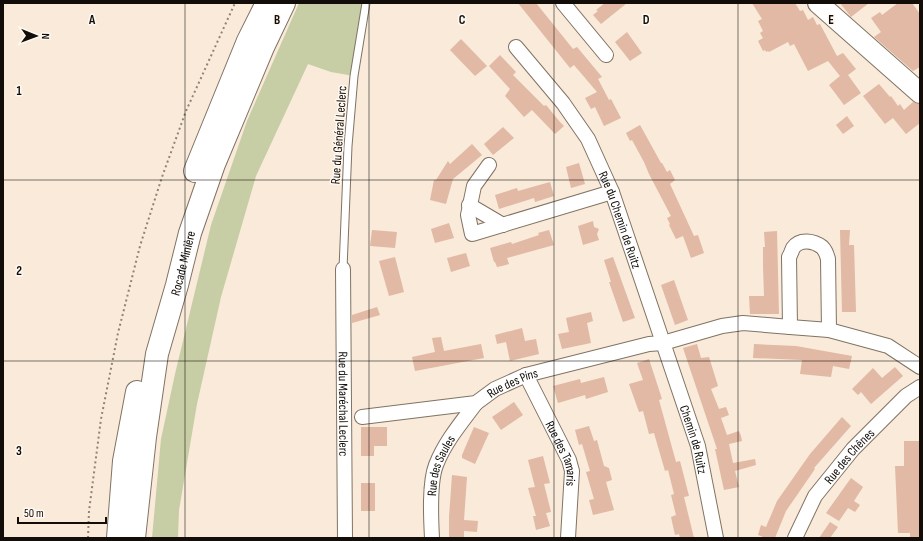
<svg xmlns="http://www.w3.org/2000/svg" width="923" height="541" viewBox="0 0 923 541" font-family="'Sofia Sans Condensed',sans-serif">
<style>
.green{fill:#c7cda5}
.building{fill:#e1b9a4}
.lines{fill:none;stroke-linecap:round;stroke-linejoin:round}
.lane-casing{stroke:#817364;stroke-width:9}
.street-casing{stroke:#817364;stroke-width:16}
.secondary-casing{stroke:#817364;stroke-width:22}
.highway-casing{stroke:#817364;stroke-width:24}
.path{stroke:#8e8478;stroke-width:2;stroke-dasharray:2 3;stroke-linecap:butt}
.lane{stroke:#fff;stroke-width:7}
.street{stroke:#fff;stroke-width:14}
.secondary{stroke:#fff;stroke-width:20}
.highway{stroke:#fff;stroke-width:22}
.grid{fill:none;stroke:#120d08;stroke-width:1;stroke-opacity:0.55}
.labels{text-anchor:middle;stroke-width:3;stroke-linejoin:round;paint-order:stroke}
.street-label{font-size:13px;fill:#120d08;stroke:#fff9f2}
.grid-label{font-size:13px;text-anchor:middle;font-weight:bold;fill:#120d08;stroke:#fff9f2;stroke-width:3;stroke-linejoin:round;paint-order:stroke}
</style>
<rect width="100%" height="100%" fill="#f9ead9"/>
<path class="green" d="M 299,3 L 366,3 L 354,76 L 331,72 L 308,64 L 256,176 L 221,297 L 197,404 L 179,510 L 178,538 L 152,538 L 161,439 L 175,374 L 211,225 L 247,121 Z"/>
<g class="building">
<path d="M 518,3 L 536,3 L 573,49 L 577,47 L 602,77 L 598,79 L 609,100 L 611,99 L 621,118 L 604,126 L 595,107 L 591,109 L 585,98 L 597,92 L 574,65 L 570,68 Z"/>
<path d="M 605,3 L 627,3 L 601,24 L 593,15 L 598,11 L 596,10 Z"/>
<path d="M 752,3 L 795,3 L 800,11 L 803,10 L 808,20 L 813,17 L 817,25 L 820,24 L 837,56 L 843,53 L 856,69 L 848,75 L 861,93 L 844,105 L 829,85 L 840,76 L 828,61 L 808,71 L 794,44 L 790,46 L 788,42 L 769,52 L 768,51 L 766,52 L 765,50 L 763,51 L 758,41 L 763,38 L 760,33 L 763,31 L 758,21 L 762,19 Z"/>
<path d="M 840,3 L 869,3 L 851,17 Z"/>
<path d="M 898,3 L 912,3 L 920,14 L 920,67 L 913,71 L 874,37 L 881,32 L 871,18 L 880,12 L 882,15 Z"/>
<path d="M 627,32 L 642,53 L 630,61 L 615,42 Z"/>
<path d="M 461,39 L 487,66 L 475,76 L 450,50 Z"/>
<path d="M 500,55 L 516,72 L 513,75 L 544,106 L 546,105 L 560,122 L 564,126 L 555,134 L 532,110 L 524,117 L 505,96 L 510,89 L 489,66 Z"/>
<path d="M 879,84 L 890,97 L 891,96 L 898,106 L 900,104 L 904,110 L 913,102 L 920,104 L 920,123 L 906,134 L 893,118 L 885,124 L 863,96 Z"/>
<path d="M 847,116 L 854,126 L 843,134 L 836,125 Z"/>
<path d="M 640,125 L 661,163 L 662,163 L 667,172 L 670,170 L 675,180 L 670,184 L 694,236 L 698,235 L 704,253 L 691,258 L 683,236 L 676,239 L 669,225 L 670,224 L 667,218 L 671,216 L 649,174 L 644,162 L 632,140 L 630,141 L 626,133 Z"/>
<path d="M 503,127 L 514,138 L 493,155 L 484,144 Z"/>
<path d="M 472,144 L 482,155 L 453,179 L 446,204 L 430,200 L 434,180 L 436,180 L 448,161 L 450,164 Z"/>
<path d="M 579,163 L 585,184 L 571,188 L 566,167 Z"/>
<path d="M 550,182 L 554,196 L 535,202 L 534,198 L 499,209 L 495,195 L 517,188 L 518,191 Z"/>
<path d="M 593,221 L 594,227 L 599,229 L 597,234 L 599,240 L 583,245 L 578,226 Z"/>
<path d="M 449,223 L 454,238 L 435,243 L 431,229 Z"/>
<path d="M 372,230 L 397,232 L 395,248 L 370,246 Z"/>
<path d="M 549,230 L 554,245 L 507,258 L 509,264 L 502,266 L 497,267 L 495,262 L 494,262 L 490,248 L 511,242 L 512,244 L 539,235 L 538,233 Z"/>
<path d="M 840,230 L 850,230 L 849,245 L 854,245 L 856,312 L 842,312 Z"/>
<path d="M 777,231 L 779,314 L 750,314 L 749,296 L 764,296 L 763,266 L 763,247 L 765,247 L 764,232 Z"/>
<path d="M 466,253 L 470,266 L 451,272 L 447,258 Z"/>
<path d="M 395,257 L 404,292 L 389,296 L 379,261 Z"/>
<path d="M 613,257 L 635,318 L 623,322 L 609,282 L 611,282 L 604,260 Z"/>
<path d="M 674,280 L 688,320 L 675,325 L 661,285 Z"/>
<path d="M 377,307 L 380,315 L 352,323 L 352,315 Z"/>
<path d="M 591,312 L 593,321 L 587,323 L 591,343 L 562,349 L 558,334 L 569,332 L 566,318 Z"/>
<path d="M 522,328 L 525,341 L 536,339 L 539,354 L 510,361 L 506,342 L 497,344 L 495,335 Z"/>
<path d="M 441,337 L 444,351 L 481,344 L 484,358 L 415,371 L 412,357 L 435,352 L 432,338 Z"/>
<path d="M 697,344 L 701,358 L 709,357 L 718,386 L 711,389 L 719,409 L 726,407 L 729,415 L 721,418 L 727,435 L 739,431 L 741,436 L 742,441 L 729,444 L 733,463 L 755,459 L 756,465 L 735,471 L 739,487 L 724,490 L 715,449 L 717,449 L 683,348 Z"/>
<path d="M 754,344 L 796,346 L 852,356 L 849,369 L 833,366 L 831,377 L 800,374 L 802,360 L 753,358 Z"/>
<path d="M 649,359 L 662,399 L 659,400 L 676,462 L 680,461 L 689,496 L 684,497 L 694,538 L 680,538 L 679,534 L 675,535 L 671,517 L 676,515 L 671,495 L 674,494 L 668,470 L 665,471 L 654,433 L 649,434 L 643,411 L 639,412 L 629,384 L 643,380 L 637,363 Z"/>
<path d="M 895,367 L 903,376 L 871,404 L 861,392 L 858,395 L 852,389 L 873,368 L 882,378 Z"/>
<path d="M 604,377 L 608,392 L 586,399 L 585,395 L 558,403 L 553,386 L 580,379 L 581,383 Z"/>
<path d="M 514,402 L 523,415 L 501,430 L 492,417 Z"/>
<path d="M 842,417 L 851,426 L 814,468 L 815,469 L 786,511 L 775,538 L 766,538 L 758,535 L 761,525 L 766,527 L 777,501 L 810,454 Z"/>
<path d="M 589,426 L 594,441 L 597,440 L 604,466 L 609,468 L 612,480 L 606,482 L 614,510 L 593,515 L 589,500 L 594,499 L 586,472 L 590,471 L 582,444 L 579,445 L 575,430 Z"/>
<path d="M 361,427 L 387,427 L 387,446 L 374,446 L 374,456 L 361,456 Z"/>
<path d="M 474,427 L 489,433 L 475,464 L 462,458 L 462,455 Z"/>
<path d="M 904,441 L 920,441 L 920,538 L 910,538 L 910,533 L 898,533 L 895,466 L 904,466 Z"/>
<path d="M 543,456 L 550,483 L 544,484 L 551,512 L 546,513 L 550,526 L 536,530 L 533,516 L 536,516 L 528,488 L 535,487 L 528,460 Z"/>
<path d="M 452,475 L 467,477 L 464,520 L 478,521 L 477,532 L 464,531 L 464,537 L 463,538 L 449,538 L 449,517 Z"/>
<path d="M 851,478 L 863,487 L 854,501 L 860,505 L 855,512 L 848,508 L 839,521 L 826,513 Z"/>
<rect x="361" y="483" width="14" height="28"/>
<path d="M 830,522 L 838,527 L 830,538 L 819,538 Z"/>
</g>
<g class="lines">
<defs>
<path id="lane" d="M 343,269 L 348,146 L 354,76 L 366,3"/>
<g id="street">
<path d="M 563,3 L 606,55"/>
<path id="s1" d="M 516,47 L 563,103 L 588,139 L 612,192 L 698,446 L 716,538"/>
<path d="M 489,165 L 474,186 L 468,215 L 472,234 L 612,192"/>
<path d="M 469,205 L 503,225"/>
<path id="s2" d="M 343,269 L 345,538"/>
<path d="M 790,327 L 789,257 C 791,254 792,250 793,248 C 800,238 814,241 822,247 C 825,250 827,255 828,259 L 829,330"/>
<path id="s3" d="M 526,375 L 569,460 L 572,471 L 568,538"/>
<path id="s4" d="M 362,417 L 476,403 L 495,389 L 526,375 L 649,344 L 663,343 L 722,326 L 743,323 L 790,327 L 829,330 L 888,346 L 920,367"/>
<path id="s5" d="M 432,538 C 431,519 429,483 436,465 C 445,442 461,423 476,403"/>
<path id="s6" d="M 795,538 L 815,496 L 853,449 L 906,396 L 920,387"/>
</g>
<path id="secondary" d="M 818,3 L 920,93"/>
<g id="highway">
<path d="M 195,171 L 248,41 L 267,3"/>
<path d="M 118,538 L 124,461 L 137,392"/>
<path id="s7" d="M 134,538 L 145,437 L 157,354 L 177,285 L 190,233 L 214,164 L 263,47 L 284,3"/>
</g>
</defs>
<use href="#lane" class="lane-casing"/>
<use href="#street" class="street-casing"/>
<use href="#secondary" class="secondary-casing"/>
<use href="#highway" class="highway-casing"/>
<path class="path" d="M 88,538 L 89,511 L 101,419 L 118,333 L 140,246 L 162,177 L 186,111 L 235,3"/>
<use href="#lane" class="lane"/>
<use href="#street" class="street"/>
<use href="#secondary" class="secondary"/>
<use href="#highway" class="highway"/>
</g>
<path class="grid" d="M 185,3 L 185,538M 369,3 L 369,538M 554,3 L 554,538M 738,3 L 738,538M 3,180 L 920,180M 3,361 L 920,361"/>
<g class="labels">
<g class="street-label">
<text transform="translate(338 135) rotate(-86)" y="5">Rue du Général Leclerc</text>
<text dy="5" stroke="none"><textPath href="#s1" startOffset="204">Rue du Chemin de Ruitz</textPath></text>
<text dy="5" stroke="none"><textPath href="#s7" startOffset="280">Rocade Minière</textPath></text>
<text dy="5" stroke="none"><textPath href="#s4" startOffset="157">Rue des Pins</textPath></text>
<text dy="5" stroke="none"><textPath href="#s2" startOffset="135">Rue du Maréchal Leclerc</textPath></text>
<text dy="5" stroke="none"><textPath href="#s1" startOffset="436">Chemin de Ruitz</textPath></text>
<text dy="5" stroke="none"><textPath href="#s3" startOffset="87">Rue des Tamaris</textPath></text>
<text dy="5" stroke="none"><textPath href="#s6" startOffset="99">Rue des Chênes</textPath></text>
<text dy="5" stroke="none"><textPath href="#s5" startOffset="74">Rue des Saules</textPath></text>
</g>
</g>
<g class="grid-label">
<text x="92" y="24">A</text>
<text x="277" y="24">B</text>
<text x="462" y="24">C</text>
<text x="646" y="24">D</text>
<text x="831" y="24">E</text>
<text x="19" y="95">1</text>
<text x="19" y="275">2</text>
<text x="19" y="455">3</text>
</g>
<rect width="923" height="541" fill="none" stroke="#120d08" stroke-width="8"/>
<g transform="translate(36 36) rotate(91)" stroke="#fff9f2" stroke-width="3" paint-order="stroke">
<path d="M0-3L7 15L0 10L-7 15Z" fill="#120d08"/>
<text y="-6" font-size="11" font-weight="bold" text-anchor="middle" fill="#120d08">N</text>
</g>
<path d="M18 517v6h88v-6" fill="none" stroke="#120d08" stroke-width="2"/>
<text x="24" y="517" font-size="12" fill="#120d08" stroke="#fff9f2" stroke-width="3" paint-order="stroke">50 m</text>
</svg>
